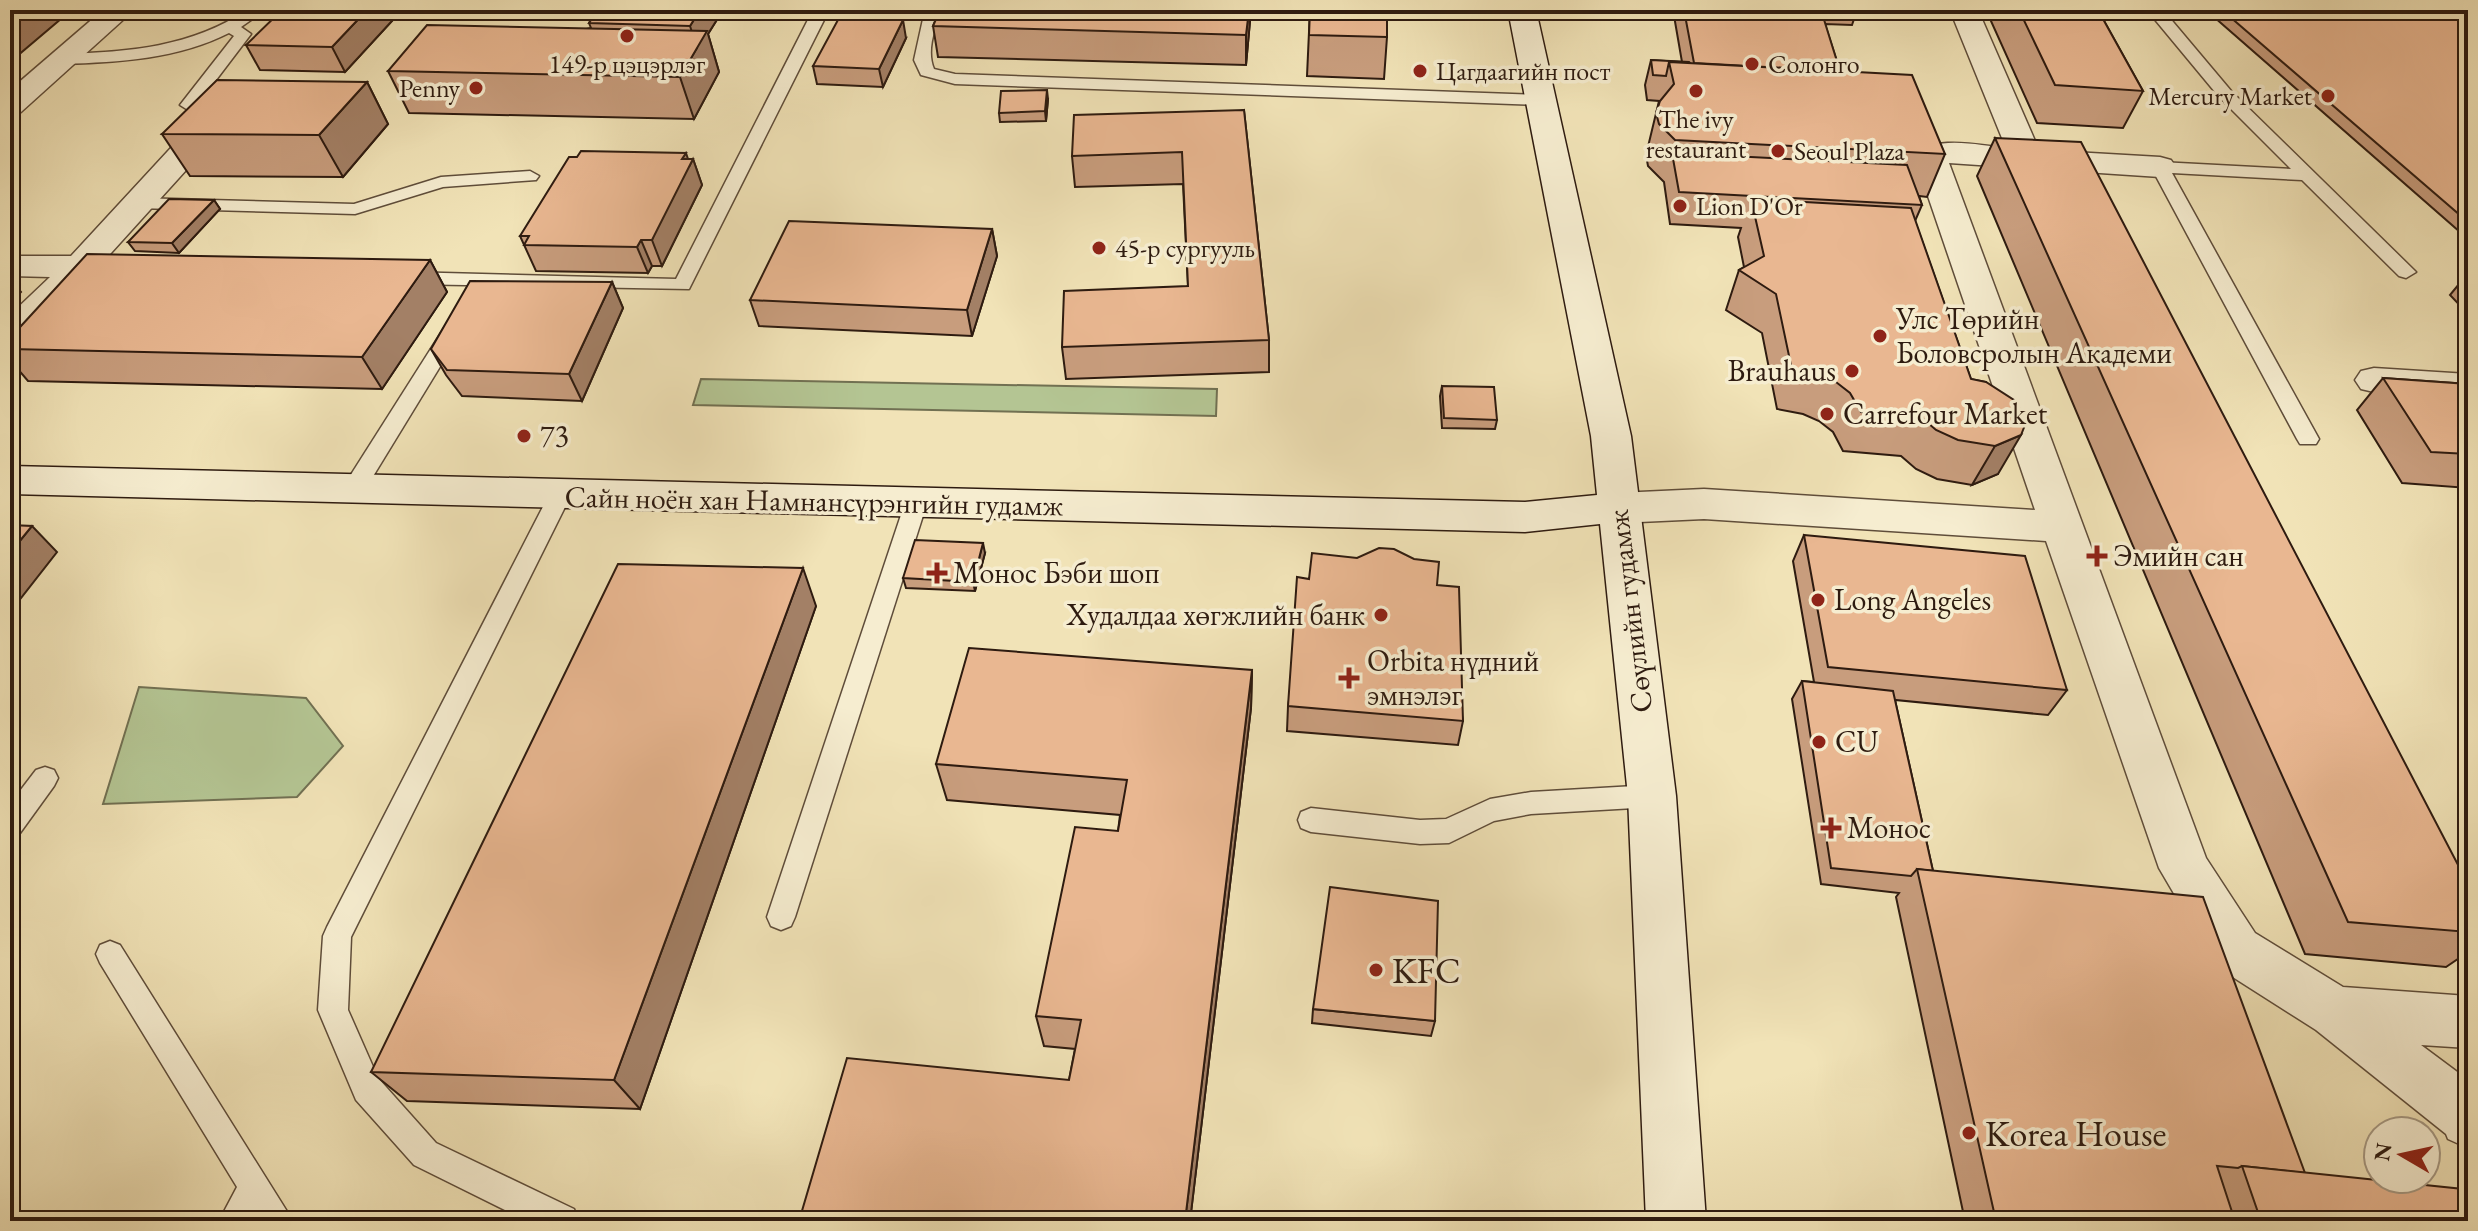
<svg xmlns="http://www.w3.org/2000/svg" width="2478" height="1231" viewBox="0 0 2478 1231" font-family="'EB Garamond',serif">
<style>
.green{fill:#b4c593;stroke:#717052;stroke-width:2}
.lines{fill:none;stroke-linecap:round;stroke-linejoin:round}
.service-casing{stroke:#5f4d3a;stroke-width:3}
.minor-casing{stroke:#5f4d3a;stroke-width:3}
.secondary-casing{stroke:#2e1b10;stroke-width:3}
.service{fill:#f6edd0;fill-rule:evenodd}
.minor{fill:#f6edd0;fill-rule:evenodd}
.secondary{fill:#f6edd0;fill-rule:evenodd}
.wall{fill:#c89d7d;stroke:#2e1b10;stroke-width:2}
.shaded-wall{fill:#a38066;stroke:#2e1b10;stroke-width:2}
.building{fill:#e9b791;stroke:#2e1b10;stroke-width:2}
.poi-dot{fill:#8f2418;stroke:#f6edd0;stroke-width:3}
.labels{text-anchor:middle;stroke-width:7;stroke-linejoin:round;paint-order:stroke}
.far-poi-label{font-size:26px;fill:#2e1b10;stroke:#f6edd0;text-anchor:start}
.poi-label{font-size:30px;fill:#2e1b10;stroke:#f6edd0;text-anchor:start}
.street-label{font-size:30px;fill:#2e1b10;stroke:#f6edd0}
.near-poi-label{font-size:36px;fill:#2e1b10;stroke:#f6edd0;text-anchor:start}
</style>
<rect width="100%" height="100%" fill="#f1e3b7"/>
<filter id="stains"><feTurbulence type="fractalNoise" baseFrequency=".0025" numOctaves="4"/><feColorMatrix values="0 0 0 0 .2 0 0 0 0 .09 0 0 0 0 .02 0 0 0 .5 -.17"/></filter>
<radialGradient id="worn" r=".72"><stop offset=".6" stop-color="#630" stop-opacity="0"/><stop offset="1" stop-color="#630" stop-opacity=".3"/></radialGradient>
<g class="green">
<path d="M 701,379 L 1217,389 L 1216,416 L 693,405 Z"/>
<path d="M 139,687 L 306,698 L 343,746 L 297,797 L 103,804 Z"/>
</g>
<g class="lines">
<defs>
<g id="service">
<path d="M 247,10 L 265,10 L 241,27 L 251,34 L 194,109 L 188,110 L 180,105 L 234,36 L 229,33 C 178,59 120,62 64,64 L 56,59 L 64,54 C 129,52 191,47 247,10 Z"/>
<path d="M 418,10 L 434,10 L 424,18 L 419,16 Z"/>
<path d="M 813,10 L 829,10 L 689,289 L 406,284 L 396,278 L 406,272 L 676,279 Z"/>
<path d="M 925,10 L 941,10 C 935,29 926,50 934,69 L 955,74 L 1542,95 L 1550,100 L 1542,105 L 955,84 L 921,75 L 914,60 Z"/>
<path d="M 2147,10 L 2163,10 L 2232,92 L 2416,272 L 2406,278 L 2399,276 L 2302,180 L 2172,173 L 2319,439 L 2316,444 L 2300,444 L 2297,439 L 2151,167 L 2160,162 L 2291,169 L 2220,98 Z"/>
<path d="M 530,171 L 539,176 L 536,180 L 443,187 L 355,214 L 136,208 L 127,203 L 136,198 L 354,204 L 441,177 Z"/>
<path d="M 453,323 L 463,329 L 361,496 L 345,496 L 342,490 L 345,484 L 446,325 Z"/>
<path d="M 560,487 L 568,489 L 571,495 L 351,937 L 348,1010 L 378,1078 L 436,1143 L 574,1209 L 578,1221 L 527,1221 L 414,1165 L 356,1100 L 318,1010 L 323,936 L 327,927 L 549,495 L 552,489 Z"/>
<path d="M 916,495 L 924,497 L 927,503 L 795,917 L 791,926 L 781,930 L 771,926 L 767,917 L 905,503 L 908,497 Z"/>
<path d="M 45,767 L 54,770 L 58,778 L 54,786 L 20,833 L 10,837 L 10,804 L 36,770 Z"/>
<path d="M 1652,785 L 1661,788 L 1665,796 L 1661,804 L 1652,807 L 1531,814 L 1494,821 L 1449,843 L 1420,844 L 1311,832 L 1301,828 L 1298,820 L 1301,812 L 1311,808 L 1420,820 L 1446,819 L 1490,799 L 1531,792 Z"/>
<path d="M 110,941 L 120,945 L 293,1221 L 258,1221 L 256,1217 L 253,1221 L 219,1221 L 237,1187 L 100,963 L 96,954 L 100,945 Z"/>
</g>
<g id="minor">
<path d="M 103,10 L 134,10 L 21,112 L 10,115 L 10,90 Z"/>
<path d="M 1950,10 L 1978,10 L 2039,150 L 2160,157 L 2171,160 L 2176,167 L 2171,174 L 2160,177 L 1949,163 L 2206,858 L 2255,933 L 2343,987 L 2468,996 L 2468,1048 L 2421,1045 L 2468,1080 L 2468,1148 L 2448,1139 L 2446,1134 L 2316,1030 L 2217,967 L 2159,868 L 2046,541 L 1704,519 L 1618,523 L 1603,518 L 1597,508 L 1603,498 L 1618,493 L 1704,489 L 2035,510 L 1915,158 C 1932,133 1980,146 2006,148 Z"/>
<path d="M 215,110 L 226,112 L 230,119 L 226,126 L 92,274 L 23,344 L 10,348 L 10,315 L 50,277 L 10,276 L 10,256 L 71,256 L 204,112 Z"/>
<path d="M 2374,368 L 2468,374 L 2468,398 L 2374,392 L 2361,389 L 2355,380 L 2361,371 Z"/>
</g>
<path id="secondary" d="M 1508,10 L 1536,10 L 1631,436 L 1676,796 L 1706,1221 L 1646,1221 L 1628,796 L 1600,524 L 1525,532 L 10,494 L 10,466 L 1525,502 L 1597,495 L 1591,436 Z"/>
</defs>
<use href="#service" class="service-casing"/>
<use href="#minor" class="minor-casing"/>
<use href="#secondary" class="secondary-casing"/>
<use href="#service" class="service"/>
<use href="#minor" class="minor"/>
<use href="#secondary" class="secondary"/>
</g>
<g class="wall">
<path d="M 402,10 L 345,72 L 260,70 L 246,45 Z"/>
<path d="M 598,10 L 731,10 L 726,18 L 718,18 L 708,34 L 719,72 L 694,119 L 409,113 L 388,71 L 591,28 L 589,23 Z"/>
<path d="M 940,10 L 1251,10 L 1246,65 L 938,57 L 933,26 Z"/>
<path d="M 1310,10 L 1387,37 L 1384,79 L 1307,76 Z"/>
<path d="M 1673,10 L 1857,10 L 1852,25 L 1825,24 L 1840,71 L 1945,154 L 1927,197 L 1919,196 L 1922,205 L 1915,221 L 1971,379 L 1986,382 L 1998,474 L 1972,485 L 1937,479 L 1916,469 L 1901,456 L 1843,451 L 1833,432 L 1819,421 L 1803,414 L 1777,409 L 1762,333 L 1726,310 L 1739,270 L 1744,267 L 1738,237 L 1741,228 L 1670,224 L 1664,182 L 1648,166 L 1646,155 L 1659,101 L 1647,100 L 1645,85 L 1651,60 L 1682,62 Z"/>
<path d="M 1986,10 L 2098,10 L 2143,91 L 2123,128 L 2037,123 Z"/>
<path d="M 2206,10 L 2468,10 L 2468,239 Z"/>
<path d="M 906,38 L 883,87 L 817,84 L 813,66 Z"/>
<path d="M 367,82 L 388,124 L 343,177 L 190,176 L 162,134 Z"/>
<path d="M 1048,99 L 1046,121 L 1000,122 L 999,113 Z"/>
<path d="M 1244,110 L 1269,340 L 1269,372 L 1066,379 L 1062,347 L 1188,286 L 1183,184 L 1075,187 L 1072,156 Z"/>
<path d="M 1995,138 L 2468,884 L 2468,952 L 2446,967 L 2305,954 L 1977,176 Z"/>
<path d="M 688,159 L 693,159 L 702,185 L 662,266 L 652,266 L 648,273 L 536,271 L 520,236 Z"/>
<path d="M 214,200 L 220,209 L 179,253 L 135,251 L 128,242 Z"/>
<path d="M 992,229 L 997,256 L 972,336 L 759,326 L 750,300 Z"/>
<path d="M 430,260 L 447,292 L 382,389 L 28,381 L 10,360 L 10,338 Z"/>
<path d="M 2468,273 L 2468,314 L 2450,295 Z"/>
<path d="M 612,282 L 623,308 L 582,401 L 462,396 L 446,375 L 431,349 Z"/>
<path d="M 2383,378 L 2468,384 L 2468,488 L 2402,483 L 2357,410 Z"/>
<path d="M 1442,386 L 1497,420 L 1495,429 L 1442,428 L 1440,396 Z"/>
<path d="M 1804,535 L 2067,690 L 2048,715 L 1895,700 L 1933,871 L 2305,1173 L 2468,1221 L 1965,1221 L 1896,897 L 1899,893 L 1821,884 L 1792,699 L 1802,681 L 1814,682 L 1793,561 Z"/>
<path d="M 985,553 L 975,591 L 906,588 L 903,578 Z"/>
<path d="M 1309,579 L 1437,585 L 1463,721 L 1458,745 L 1287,731 L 1288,706 Z"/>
<path d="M 816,606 L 640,1109 L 407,1101 L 371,1072 Z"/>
<path d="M 1252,670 L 1251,708 L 1190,1221 L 799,1221 L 1069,1080 L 1075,1049 L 1044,1046 L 1036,1016 L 1118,831 L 1120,815 L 947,800 L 936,764 Z"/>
<path d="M 1313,1009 L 1435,1021 L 1431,1036 L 1312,1023 Z"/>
</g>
<g class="shaded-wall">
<path d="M 10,10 L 57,10 L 62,18 L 10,62 Z"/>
<path d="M 367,10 L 402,10 L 345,72 L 332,47 Z"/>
<path d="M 700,10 L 716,10 L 718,18 L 708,34 L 719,72 L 694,119 L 680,77 L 697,48 L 690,26 Z"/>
<path d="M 724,10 L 731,10 L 726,18 Z"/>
<path d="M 1249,10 L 1251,10 L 1246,65 L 1246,35 Z"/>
<path d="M 903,20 L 906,38 L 883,87 L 879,69 Z"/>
<path d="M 367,82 L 388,124 L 343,177 L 319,135 Z"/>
<path d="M 1047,90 L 1048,99 L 1046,121 L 1045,111 Z"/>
<path d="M 686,153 L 690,165 L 693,159 L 702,185 L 662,266 L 652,240 L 682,159 Z"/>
<path d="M 214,200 L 220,209 L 179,253 L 172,243 Z"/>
<path d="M 992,229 L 997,256 L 972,336 L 967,310 Z"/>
<path d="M 641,240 L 652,266 L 648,273 L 637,247 Z"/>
<path d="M 430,260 L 447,292 L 382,389 L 362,357 Z"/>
<path d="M 10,279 L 21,292 L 10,304 Z"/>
<path d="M 612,282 L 623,308 L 582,401 L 569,374 Z"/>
<path d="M 2021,435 L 1998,474 L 1972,485 L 1995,446 Z"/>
<path d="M 32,526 L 57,552 L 10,612 L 10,553 Z"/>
<path d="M 983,543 L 985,553 L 975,591 L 973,582 Z"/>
<path d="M 803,568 L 816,606 L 640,1109 L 614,1080 Z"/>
<path d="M 1252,670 L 1251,708 L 1190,1221 L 1185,1221 Z"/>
</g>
<g class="building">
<path d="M 282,10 L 367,10 L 332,47 L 246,45 Z"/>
<path d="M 598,10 L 700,10 L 690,26 L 589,23 Z"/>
<path d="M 940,10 L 1249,10 L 1246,35 L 933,26 Z"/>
<path d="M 1310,10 L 1387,10 L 1387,37 L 1309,35 Z"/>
<path d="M 1684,10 L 1821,10 L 1840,71 L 1694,63 Z"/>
<path d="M 2019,10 L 2098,10 L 2143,91 L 2055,85 Z"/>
<path d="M 2222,10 L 2468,10 L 2468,222 Z"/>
<path d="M 839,18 L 903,20 L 879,69 L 813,66 Z"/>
<path d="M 427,25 L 707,31 L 680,77 L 388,71 Z"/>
<path d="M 1651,60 L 1689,62 L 1690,63 L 1669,62 L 1666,76 L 1653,75 Z"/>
<path d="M 1669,62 L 1912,75 L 1945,154 L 1675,140 L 1659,124 L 1656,113 L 1660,101 L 1674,84 Z"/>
<path d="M 217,80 L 367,82 L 319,135 L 162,134 Z"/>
<path d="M 1047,90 L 1045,111 L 999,113 L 1001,91 Z"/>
<path d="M 1244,110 L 1269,340 L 1062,347 L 1064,291 L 1188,286 L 1182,152 L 1072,156 L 1074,115 Z"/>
<path d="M 1995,138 L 2081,142 L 2468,884 L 2468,932 L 2348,922 Z"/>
<path d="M 581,151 L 686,153 L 682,159 L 693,159 L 652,240 L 641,240 L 637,247 L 524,245 L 529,236 L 520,236 L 569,157 L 577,157 Z"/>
<path d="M 1672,153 L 1907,165 L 1922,205 L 1679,192 Z"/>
<path d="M 169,199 L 214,200 L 172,243 L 128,242 Z"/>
<path d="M 1751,199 L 1911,208 L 1971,379 L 1986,382 L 2017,402 L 2025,425 L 2021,435 L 1995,446 L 1958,440 L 1936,430 L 1921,417 L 1861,412 L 1850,393 L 1836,382 L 1819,374 L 1792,370 L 1776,294 L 1739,270 L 1764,256 Z"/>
<path d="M 789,221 L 992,229 L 967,310 L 750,300 Z"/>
<path d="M 87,254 L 430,260 L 362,357 L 10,349 L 10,338 Z"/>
<path d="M 470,281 L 612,282 L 569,374 L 447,370 L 431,349 Z"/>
<path d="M 2383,378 L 2468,384 L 2468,454 L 2431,452 Z"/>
<path d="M 1442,386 L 1494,387 L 1497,420 L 1444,418 Z"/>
<path d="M 10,525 L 32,526 L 10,553 Z"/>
<path d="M 1804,535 L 2025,556 L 2067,690 L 1828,667 Z"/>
<path d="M 915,540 L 983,543 L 973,582 L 903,578 Z"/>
<path d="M 1379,548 L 1394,549 L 1414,559 L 1439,562 L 1437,585 L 1459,587 L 1463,721 L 1288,706 L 1297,577 L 1309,579 L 1312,553 L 1357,558 Z"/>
<path d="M 618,564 L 803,568 L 614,1080 L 371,1072 Z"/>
<path d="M 969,648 L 1252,670 L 1185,1221 L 799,1221 L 847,1058 L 1069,1080 L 1081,1020 L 1036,1016 L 1075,827 L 1118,831 L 1127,780 L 936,764 Z"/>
<path d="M 1802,681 L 1893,691 L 1933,871 L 1917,869 L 1911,876 L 1831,868 Z"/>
<path d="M 1917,869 L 2203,897 L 2305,1173 L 2242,1166 L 2238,1168 L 2217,1166 L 2235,1221 L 1996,1221 Z"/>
<path d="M 1330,887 L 1438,901 L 1435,1021 L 1313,1009 Z"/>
<path d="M 2242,1166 L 2463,1189 L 2468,1200 L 2468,1221 L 2261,1221 Z"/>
</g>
<g class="poi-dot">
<circle cx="627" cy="36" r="8"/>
<circle cx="1752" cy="64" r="8"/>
<circle cx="1420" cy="71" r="8"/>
<circle cx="476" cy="88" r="8"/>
<circle cx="1696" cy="91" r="8"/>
<circle cx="2328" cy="96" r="8"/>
<circle cx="1778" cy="151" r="8"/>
<circle cx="1680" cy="206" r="8"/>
<circle cx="1099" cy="248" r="8"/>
<circle cx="1880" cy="336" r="8"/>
<circle cx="1852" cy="371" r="8"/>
<circle cx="1827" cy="414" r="8"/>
<circle cx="524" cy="436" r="8"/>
<path d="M2093 544h8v8h8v8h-8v8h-8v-8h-8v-8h8z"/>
<path d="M933 561h8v8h8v8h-8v8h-8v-8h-8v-8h8z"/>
<circle cx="1818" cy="600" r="8"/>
<circle cx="1381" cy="615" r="8"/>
<path d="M1345 666h8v8h8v8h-8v8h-8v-8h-8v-8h8z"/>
<circle cx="1819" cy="742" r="8"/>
<path d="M1827 816h8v8h8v8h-8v8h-8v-8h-8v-8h8z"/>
<circle cx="1376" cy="970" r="8"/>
<circle cx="1969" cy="1133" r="8"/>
</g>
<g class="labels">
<g class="far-poi-label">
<text x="627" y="73" text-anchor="middle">149-р цэцэрлэг</text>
<text x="1768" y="73">Солонго</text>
<text x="1436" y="80">Цагдаагийн пост</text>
<text x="460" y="97" text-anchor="end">Penny</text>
<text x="2312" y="105" text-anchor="end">Mercury Market</text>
<text x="1696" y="128" text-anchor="middle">The ivy<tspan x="1696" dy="30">restaurant</tspan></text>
<text x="1794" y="160">Seoul Plaza</text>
<text x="1696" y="215">Lion D'Or</text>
<text x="1115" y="257">45-р сургууль</text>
</g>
<g class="poi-label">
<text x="1896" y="329">Улс Төрийн<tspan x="1896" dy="34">Боловсролын Академи</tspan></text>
<text x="1836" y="381" text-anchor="end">Brauhaus</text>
<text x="1843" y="424">Carrefour Market</text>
<text x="540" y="446">73</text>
<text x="2113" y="566">Эмийн сан</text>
<text x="953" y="583">Монос Бэби шоп</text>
<text x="1834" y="610">Long Angeles</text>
<text x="1365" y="625" text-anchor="end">Худалдаа хөгжлийн банк</text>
<text x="1367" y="671">Orbita нүдний<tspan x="1367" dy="34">эмнэлэг</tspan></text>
<text x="1835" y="752">CU</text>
<text x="1847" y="838">Монос</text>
</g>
<g class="street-label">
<text transform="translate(814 501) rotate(1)" y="10">Сайн ноён хан Намнансүрэнгийн гудамж</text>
<text transform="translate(1630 611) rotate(-97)" y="10">Сөүлийн гудамж</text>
</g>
<g class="near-poi-label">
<text x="1392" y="983">KFC</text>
<text x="1985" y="1146">Korea House</text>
</g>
</g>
<rect width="2478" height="1231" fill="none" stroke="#f1e3b7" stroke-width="40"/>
<rect x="12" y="12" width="2454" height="1207" fill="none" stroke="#2e1b10" stroke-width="4"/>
<rect x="20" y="20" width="2438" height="1191" fill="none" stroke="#2e1b10" stroke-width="2"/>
<g transform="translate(2402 1155) rotate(279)"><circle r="38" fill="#f6edd0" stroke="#a69983" stroke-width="2"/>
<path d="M0-6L14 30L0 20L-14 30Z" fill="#8f2418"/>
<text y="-12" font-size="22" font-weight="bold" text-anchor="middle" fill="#2e1b10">N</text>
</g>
<rect width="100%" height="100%" filter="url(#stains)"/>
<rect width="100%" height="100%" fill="url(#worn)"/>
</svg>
